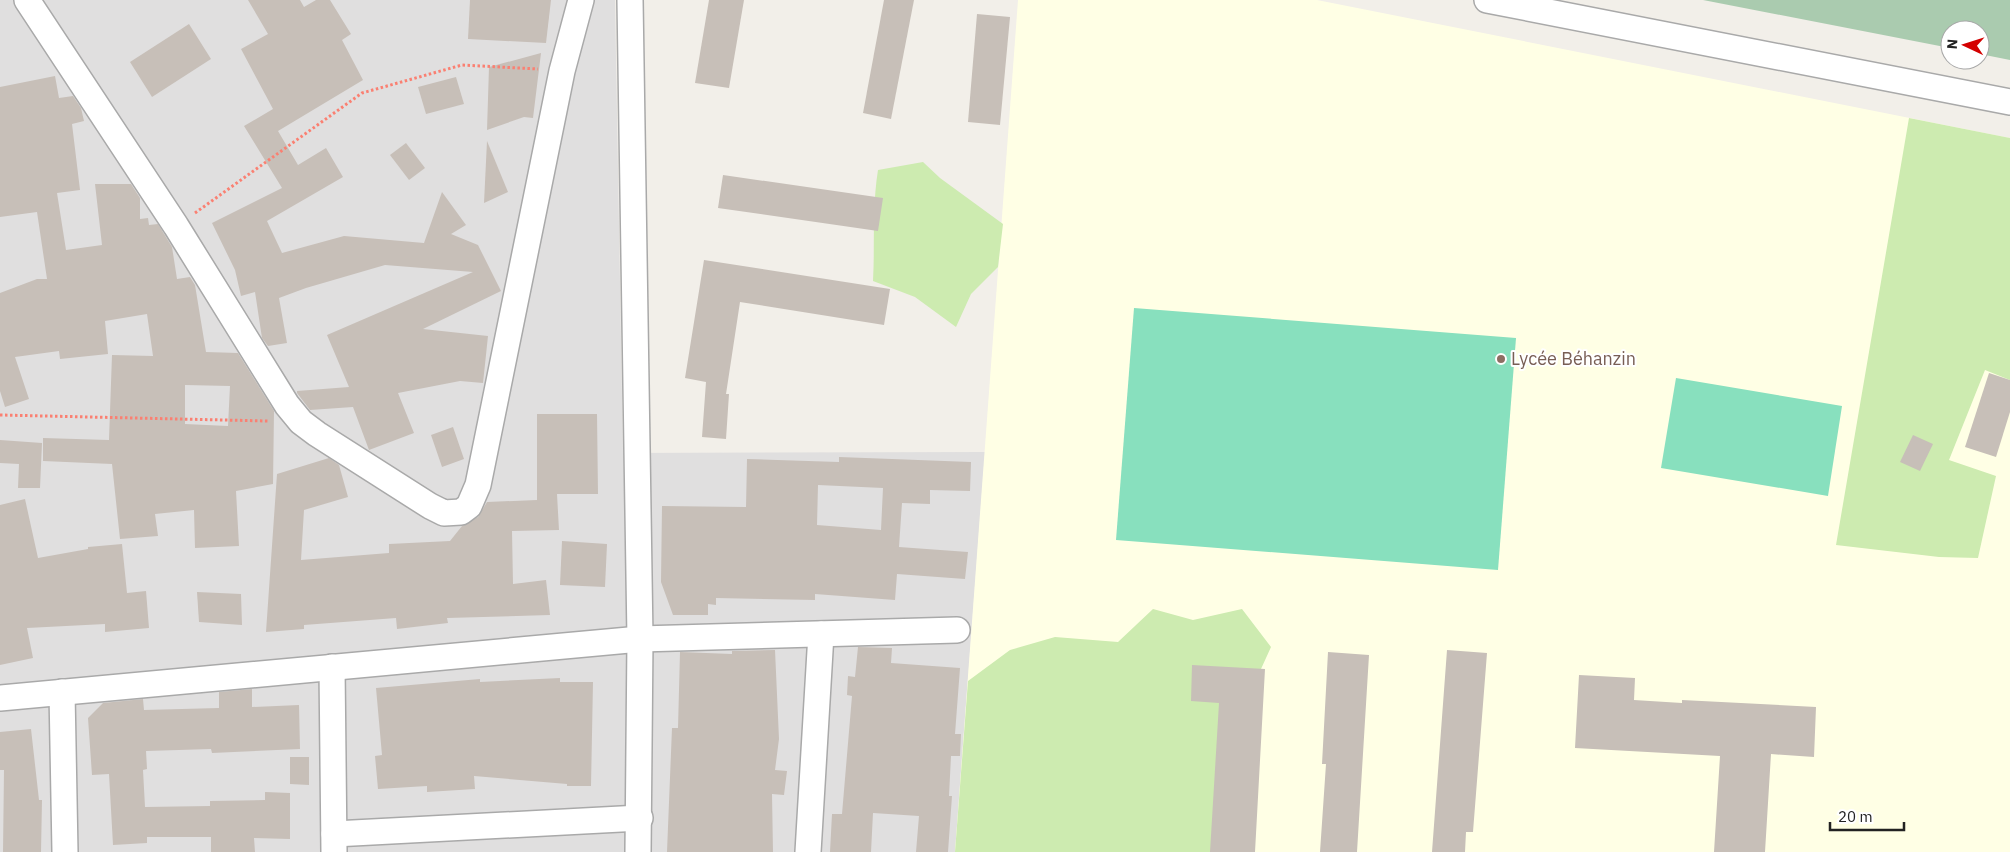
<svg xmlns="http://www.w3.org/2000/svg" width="2010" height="852" viewBox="0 0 2010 852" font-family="'IBM Plex Sans',sans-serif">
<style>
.residential{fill:#e0dfdf}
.education{fill:#ffffe5}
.grass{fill:#cdebb0}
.cemetery{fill:#aacbaf}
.pitch{fill:#88e0be}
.building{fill:#c7bfb8;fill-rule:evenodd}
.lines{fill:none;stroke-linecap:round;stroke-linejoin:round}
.minor-casing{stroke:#a9a9a9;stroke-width:28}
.path{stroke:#fa8072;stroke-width:3;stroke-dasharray:2.5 2.5;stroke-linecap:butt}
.minor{stroke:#fff;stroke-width:25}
.education-dot{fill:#8d6e63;stroke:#fff;stroke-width:2}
.labels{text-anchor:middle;stroke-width:4;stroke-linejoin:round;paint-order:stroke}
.education-label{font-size:18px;fill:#785e54;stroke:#fff;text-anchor:start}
</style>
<rect width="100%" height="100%" fill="#f2efe9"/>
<path class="residential" d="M 0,0 L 615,0 L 623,453 L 985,452 L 955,852 L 0,852 Z"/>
<path class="education" d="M 1018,0 L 1317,0 L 2010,138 L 2010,852 L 955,852 Z"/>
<g class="grass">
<path d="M 1909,118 L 2010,138 L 2010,380 L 1985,370 L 1949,460 L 1996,476 L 1978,558 L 1939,557 L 1836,545 Z"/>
<path d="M 923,162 L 940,178 L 1003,224 L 998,267 L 971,294 L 956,327 L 915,297 L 873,281 C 875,244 872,207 878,170 Z"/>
<path d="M 1153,609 L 1193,620 L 1242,609 L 1271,647 L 1256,680 L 1214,852 L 955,852 L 968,681 L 1010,650 L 1055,637 L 1118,642 Z"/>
</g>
<path class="cemetery" d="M 1703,0 L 2010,0 L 2010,60 L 1980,54 L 1980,30 L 1950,30 L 1950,48 Z"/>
<g class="pitch">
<path d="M 1134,308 L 1516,338 L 1498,570 L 1116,540 Z"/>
<path d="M 1676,378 L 1842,406 L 1828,496 L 1661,468 Z"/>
</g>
<g class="building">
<path d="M 248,0 L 300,0 L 304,7 L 316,0 L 330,0 L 351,34 L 342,40 L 363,80 L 278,131 L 298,165 L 326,148 L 343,177 L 267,221 L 282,253 L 344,236 L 424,243 L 442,192 L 466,225 L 451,234 L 478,245 L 501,291 L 423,329 L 488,336 L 483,383 L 460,381 L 398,393 L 414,433 L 369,450 L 353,407 L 310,410 L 297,393 L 297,391 L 349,387 L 327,335 L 473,272 L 385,265 L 306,288 L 279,298 L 287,343 L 268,346 L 262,338 L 255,292 L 241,296 L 235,270 L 212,223 L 282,188 L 244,126 L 273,109 L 241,49 L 268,34 Z"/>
<path d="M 470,0 L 551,0 L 546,43 L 468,39 Z"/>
<path d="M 709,0 L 744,0 L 729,88 L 695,83 Z"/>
<path d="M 884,0 L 914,0 L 891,119 L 863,113 Z"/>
<path d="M 977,14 L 1010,17 L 1000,125 L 968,122 Z"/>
<path d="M 189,24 L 211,59 L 152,97 L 130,62 Z"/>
<path d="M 541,53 L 533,118 L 524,117 L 487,130 L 489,67 Z"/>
<path d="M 55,76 L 59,98 L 73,96 L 81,108 L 84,121 L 72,124 L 80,190 L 57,193 L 66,250 L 102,245 L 95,184 L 131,184 L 140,198 L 140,219 L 148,218 L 149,225 L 158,224 L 172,247 L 177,279 L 190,277 L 195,285 L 206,352 L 238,353 L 274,411 L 273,484 L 236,491 L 239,546 L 195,548 L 194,510 L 155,514 L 158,536 L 120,539 L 112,464 L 43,461 L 43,438 L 109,440 L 112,355 L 153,356 L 147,314 L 105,321 L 108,354 L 60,359 L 59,351 L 15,357 L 29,399 L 5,407 L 0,391 L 0,293 L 37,279 L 47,279 L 37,212 L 0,217 L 0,87 ZM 185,385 L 230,386 L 228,426 L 185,424 Z"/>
<path d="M 456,77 L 464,104 L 426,114 L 418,87 Z"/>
<path d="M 487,141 L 508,192 L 484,203 Z"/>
<path d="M 406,143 L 425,168 L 409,180 L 390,155 Z"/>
<path d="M 723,175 L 883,198 L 878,231 L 718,208 Z"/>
<path d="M 704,260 L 890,289 L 884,325 L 740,302 L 726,394 L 729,394 L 726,439 L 702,437 L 706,382 L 685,378 Z"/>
<path d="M 1989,373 L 2010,380 L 2010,412 L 1996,457 L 1965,447 Z"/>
<path d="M 537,414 L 597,414 L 598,494 L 557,494 L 559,530 L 512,531 L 513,584 L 546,580 L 550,615 L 447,618 L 448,623 L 397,629 L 396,618 L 304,625 L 304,629 L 266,632 L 277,474 L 329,458 L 339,465 L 348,497 L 304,510 L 301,560 L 389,553 L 389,544 L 450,541 L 462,526 L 478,517 L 487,502 L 537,500 Z"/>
<path d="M 453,427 L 464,459 L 442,467 L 431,435 Z"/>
<path d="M 1913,435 L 1933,444 L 1920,471 L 1900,462 Z"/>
<path d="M 0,440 L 42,443 L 40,488 L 18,488 L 19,464 L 0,463 Z"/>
<path d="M 839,457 L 971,462 L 970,491 L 930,490 L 930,504 L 902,503 L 899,547 L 968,552 L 965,579 L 897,574 L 895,600 L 815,594 L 815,600 L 716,598 L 716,605 L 708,604 L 708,615 L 673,615 L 661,582 L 662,506 L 746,507 L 747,459 L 839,462 ZM 818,485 L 883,488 L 881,530 L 817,525 Z"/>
<path d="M 25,499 L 38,558 L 88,549 L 88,547 L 122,544 L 127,593 L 146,591 L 149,628 L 105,632 L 105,624 L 27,628 L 33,658 L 0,665 L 0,505 Z"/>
<path d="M 562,541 L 607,544 L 605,587 L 560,585 Z"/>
<path d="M 197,592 L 241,594 L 242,625 L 199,622 Z"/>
<path d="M 858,647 L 892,648 L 891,663 L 960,668 L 955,734 L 961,734 L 960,756 L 951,756 L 949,796 L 952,796 L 948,852 L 916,852 L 919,816 L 873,813 L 871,852 L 830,852 L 832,814 L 842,814 L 852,696 L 847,695 L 848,676 L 855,677 Z"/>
<path d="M 775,650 L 779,739 L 775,770 L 787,771 L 784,795 L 772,794 L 773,852 L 667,852 L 672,728 L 678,728 L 680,652 L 732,654 L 732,651 Z"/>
<path d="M 1447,650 L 1487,653 L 1473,832 L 1466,832 L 1465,852 L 1432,852 Z"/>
<path d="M 1328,652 L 1369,655 L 1357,852 L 1320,852 L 1326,764 L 1322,764 Z"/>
<path d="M 1192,665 L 1265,669 L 1255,852 L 1210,852 L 1219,703 L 1191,701 Z"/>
<path d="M 1579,675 L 1635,678 L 1634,700 L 1682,703 L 1682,700 L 1816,707 L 1814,757 L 1771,754 L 1765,852 L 1714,852 L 1720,756 L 1575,748 Z"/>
<path d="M 560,678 L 560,682 L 593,682 L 591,786 L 567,786 L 567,784 L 474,776 L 475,789 L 427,792 L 427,786 L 378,789 L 375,756 L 382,755 L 376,688 L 480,679 L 480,682 Z"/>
<path d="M 252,689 L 252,707 L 299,705 L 300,749 L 212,753 L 211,749 L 146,751 L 147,769 L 143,770 L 145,807 L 210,806 L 210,801 L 265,800 L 265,792 L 290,793 L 290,839 L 254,838 L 255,852 L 211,852 L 211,837 L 147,837 L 147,843 L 113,845 L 109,774 L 92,775 L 88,718 L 103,703 L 143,699 L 144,710 L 219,708 L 219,692 Z"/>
<path d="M 31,729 L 39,800 L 42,800 L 41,852 L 3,852 L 4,770 L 0,770 L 0,732 Z"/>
<path d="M 290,757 L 309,757 L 309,785 L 290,784 Z"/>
</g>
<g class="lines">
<defs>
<g id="minor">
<path d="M 27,0 L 176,226 L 287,405 L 301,422 L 317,434 L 430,506 L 444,513 L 461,512 L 469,506 L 478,485 L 562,71 L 581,0"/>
<path d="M 630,0 L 640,639 L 638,852"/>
<path d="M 1487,0 L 2010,102"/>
<path d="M 332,667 L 334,852"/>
<path d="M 62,692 L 65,852"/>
<path d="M 0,698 L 640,639 L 957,630"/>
<path d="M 334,834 L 640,818"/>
<path d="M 808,852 L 821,634"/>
</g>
</defs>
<use href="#minor" class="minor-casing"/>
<g class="path">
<path d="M 195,213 L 362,93 L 462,65 L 538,69"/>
<path d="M 0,415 L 268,421"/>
</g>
<use href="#minor" class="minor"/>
</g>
<circle class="education-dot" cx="1501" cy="359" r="5"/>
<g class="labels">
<g class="education-label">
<text x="1511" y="365">Lycée Béhanzin</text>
</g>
</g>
<g transform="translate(1965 45) rotate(274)"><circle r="24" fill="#ffffff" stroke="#a7a7a7"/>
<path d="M0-4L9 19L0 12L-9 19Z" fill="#d40000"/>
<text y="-8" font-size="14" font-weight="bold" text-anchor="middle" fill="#222222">N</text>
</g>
<path d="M1830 822v8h74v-8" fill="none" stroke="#222222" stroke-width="2.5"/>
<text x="1838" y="822" font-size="15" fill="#222222" stroke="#ffffff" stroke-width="4" paint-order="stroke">20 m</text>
</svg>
